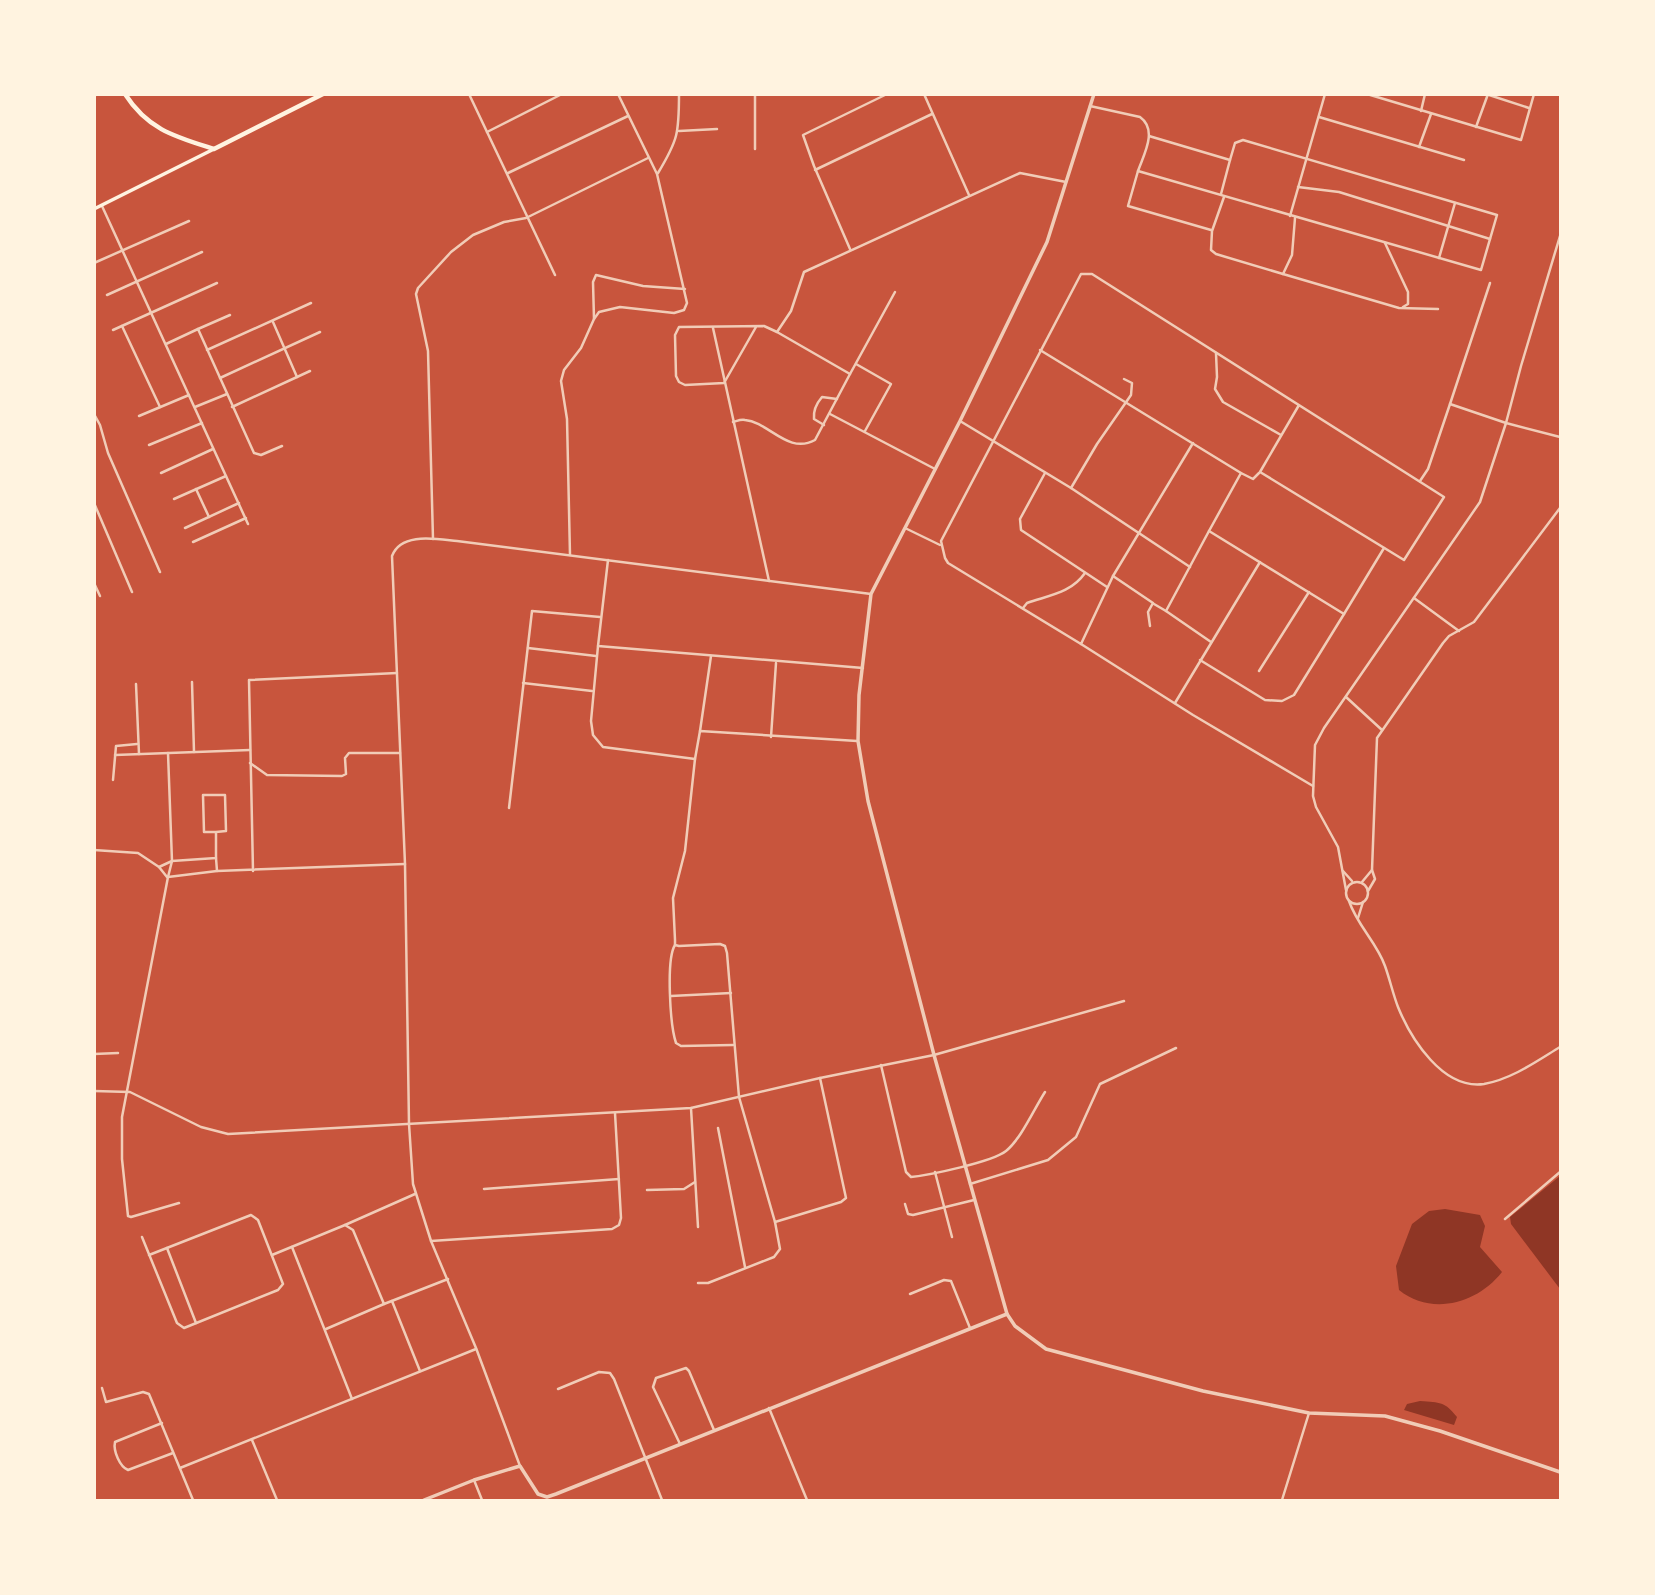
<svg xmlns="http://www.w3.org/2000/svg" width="1655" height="1595" viewBox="0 0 1655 1595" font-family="'Open Sans',sans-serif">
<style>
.water{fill:#8f3625}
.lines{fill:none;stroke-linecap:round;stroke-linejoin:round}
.minor{stroke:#f1ccb7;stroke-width:2.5}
.tertiary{stroke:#f1ccb7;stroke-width:3.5}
.secondary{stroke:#fff3e0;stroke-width:3.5}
.primary{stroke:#fff3e0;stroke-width:4.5}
</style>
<rect width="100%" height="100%" fill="#c8553d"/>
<g class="water">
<path d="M 1560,1176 L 1560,1289 L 1511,1224 L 1510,1217 Z"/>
<path d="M 1445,1209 L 1480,1215 L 1485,1226 L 1480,1247 L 1502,1272 C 1477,1304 1431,1316 1399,1290 L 1396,1266 L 1412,1224 L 1429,1211 Z"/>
<path d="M 1420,1401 C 1441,1403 1444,1401 1457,1417 L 1454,1425 L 1404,1410 L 1407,1404 Z"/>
</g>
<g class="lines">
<g class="minor">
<path d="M 469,94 L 555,275"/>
<path d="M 924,94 L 969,195"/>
<path d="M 1367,94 L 1521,140 L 1534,94"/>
<path d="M 1486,94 L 1529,108"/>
<path d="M 94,96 L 98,94"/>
<path d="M 1090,106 L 1140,117 C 1158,130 1144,154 1138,171 L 1481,270 L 1497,215 L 1243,140 L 1235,143 L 1230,160 L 1149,136"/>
<path d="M 1421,111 L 1425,94"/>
<path d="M 1319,117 L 1464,160"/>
<path d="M 1476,127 L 1488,94"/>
<path d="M 679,131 L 717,129"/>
<path d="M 487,132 L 562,94"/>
<path d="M 1419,147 L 1431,114"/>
<path d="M 755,149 L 755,94"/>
<path d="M 815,170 L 932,114"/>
<path d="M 1138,171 L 1128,206 L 1211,230"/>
<path d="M 508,173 L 628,116"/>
<path d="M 658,173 C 678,140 679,133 679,94"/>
<path d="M 1298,187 L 1339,192 L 1490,239"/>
<path d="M 1221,194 L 1230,160"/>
<path d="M 1224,197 L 1212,231 L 1211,250 L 1216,254 L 1283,274"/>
<path d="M 102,206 L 248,524"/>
<path d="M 1290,216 L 1325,94"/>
<path d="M 1295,218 L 1292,255 L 1283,274 L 1399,308 L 1438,309"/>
<path d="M 1560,236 L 1521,366 L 1506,423 L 1560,437"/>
<path d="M 1385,243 L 1408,292 L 1408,304 L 1403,307"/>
<path d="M 850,249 L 814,166 L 803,135 L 887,94"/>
<path d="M 1439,258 L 1455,203"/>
<path d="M 94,263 L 189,221"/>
<path d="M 107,295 L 202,252"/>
<path d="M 594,319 L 593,282 L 596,275 L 643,286 L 685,289"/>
<path d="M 273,322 L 297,377"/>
<path d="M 122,326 L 160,407"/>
<path d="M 756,327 L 724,383 L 685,385 L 679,382 L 676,376 L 675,335 L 679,327 L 764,326 L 777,332"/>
<path d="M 713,328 L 769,581"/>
<path d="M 198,329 L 230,315"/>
<path d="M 113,330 L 217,283"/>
<path d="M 166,344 L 198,329 L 254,453 L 261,455 L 282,446"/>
<path d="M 207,350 L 311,303"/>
<path d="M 1040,350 L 1241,473"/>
<path d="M 1216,353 L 1217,377 L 1215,389 L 1223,402 L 1281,435"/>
<path d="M 856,364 L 891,384 L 865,431"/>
<path d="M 850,374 L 895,292"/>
<path d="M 220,378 L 320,332"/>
<path d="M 1450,404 L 1490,283"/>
<path d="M 195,407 L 227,394"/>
<path d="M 232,407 L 310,371"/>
<path d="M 94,414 L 100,425 L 108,453 L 160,572"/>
<path d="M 830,414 L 935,469"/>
<path d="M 139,416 L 189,395"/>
<path d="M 960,421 L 1071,488 L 1190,567"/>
<path d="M 733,422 C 737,421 741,419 745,420 C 769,422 788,455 815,440 L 850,374 L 777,332 L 791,311 L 804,272 L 1020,173 L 1066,182"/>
<path d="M 824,425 L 814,419 C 813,410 816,404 822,397 L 837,399"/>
<path d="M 149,445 L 202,423"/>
<path d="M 161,473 L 213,449"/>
<path d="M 1045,473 L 1020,519 L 1021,530 L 1107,587"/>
<path d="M 1259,473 L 1253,479 L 1241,473 L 1209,531 L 1344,614 L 1384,548"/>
<path d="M 1071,488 L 1097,444 L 1131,395 L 1132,383 L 1124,379"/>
<path d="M 196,489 L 209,517"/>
<path d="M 174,499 L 226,476"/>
<path d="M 94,503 L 132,592"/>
<path d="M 185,528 L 239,503"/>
<path d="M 905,528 L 940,545"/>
<path d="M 1209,531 L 1166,611 L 1211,642"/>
<path d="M 433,539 L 428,351 L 416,294 L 418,288 L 451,252 L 473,235 L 504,222 L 526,218 L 648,158"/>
<path d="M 193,542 L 246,518"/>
<path d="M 570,555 L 567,419 L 561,381 L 564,370 L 581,348 L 594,319 L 599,312 L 620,307 L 674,313 L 684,310 L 687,303 L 657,174 L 618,94"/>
<path d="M 608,560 L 598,646 L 863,668"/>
<path d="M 1113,576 L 1081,644 L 948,563 L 945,558 L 941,541 L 1081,274 L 1092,274 L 1444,497 L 1404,560 L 1260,472 L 1299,405"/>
<path d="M 94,583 L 100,596"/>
<path d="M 1414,598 L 1459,631"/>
<path d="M 1154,604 L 1166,611"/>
<path d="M 1023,608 L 1027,603 C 1050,595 1071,593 1085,573"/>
<path d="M 1150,626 L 1148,612 L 1153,603 L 1113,576 L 1193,443"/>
<path d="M 1081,644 L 1193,715 L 1313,786"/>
<path d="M 598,646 L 591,721 L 593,735 L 603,747 L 695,759 L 700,731 L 857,741"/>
<path d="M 528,648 L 596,656"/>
<path d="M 1200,660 L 1265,700 L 1282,701 L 1294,695 L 1344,614"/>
<path d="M 1259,671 L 1309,592"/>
<path d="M 192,682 L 194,752"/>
<path d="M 523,683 L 592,691"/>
<path d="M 136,684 L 139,754"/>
<path d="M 1346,697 L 1382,730"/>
<path d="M 1175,703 L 1260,562"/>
<path d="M 700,731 L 711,656"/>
<path d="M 771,737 L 776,663"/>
<path d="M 115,755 L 250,750"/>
<path d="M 695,759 L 685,851 L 673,898 L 675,940 L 675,945 L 679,946 L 720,944 L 725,946 L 727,953 L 739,1097 L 775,1222 L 841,1202 L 846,1198 L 820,1078"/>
<path d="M 250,763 L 267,775 L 342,776 L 346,774 L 345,758 L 349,753 L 400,753"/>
<path d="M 113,780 L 116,746 L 137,744"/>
<path d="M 509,808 L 532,611 L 600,617"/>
<path d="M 94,850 L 138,853 L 159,867"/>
<path d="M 216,858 L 217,871"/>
<path d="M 253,871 L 249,680 L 397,673"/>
<path d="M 1343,871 L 1352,881"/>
<path d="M 167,877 L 159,867 L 172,861 L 216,858 L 216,832 L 226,831 L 225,795 L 203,795 L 204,832 L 216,832"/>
<path d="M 168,877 L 172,861 L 168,753"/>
<circle cx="1357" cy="893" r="11"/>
<path d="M 1362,882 L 1372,870"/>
<path d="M 1346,890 L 1338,847 L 1316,807 L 1313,796 L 1315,745 L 1324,728 L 1480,502 L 1506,423 L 1450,404 L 1428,469 L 1420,481"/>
<path d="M 1368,891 L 1375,879 L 1372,870 L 1377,738 L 1443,643 L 1449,636 L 1474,622 L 1560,508"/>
<path d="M 1349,901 C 1357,925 1377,943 1385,966 C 1390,980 1393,994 1398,1007 C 1411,1039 1443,1090 1484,1084 C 1512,1079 1537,1061 1560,1047"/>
<path d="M 1358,918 L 1363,902"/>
<path d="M 675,945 C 666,959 670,1025 676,1043 L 681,1046 L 733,1045"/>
<path d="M 671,996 L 731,993"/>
<path d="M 94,1054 L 118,1053"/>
<path d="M 881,1065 L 906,1172 L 911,1177 C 930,1175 992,1162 1006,1151 C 1021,1139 1034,1109 1045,1092"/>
<path d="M 94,1091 L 130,1092 L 201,1127 L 228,1134 L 691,1108 L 820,1078 L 934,1055 L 1124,1001"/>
<path d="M 691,1108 L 698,1227"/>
<path d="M 718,1128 L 745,1267"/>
<path d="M 935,1172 L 952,1237"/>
<path d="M 970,1184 L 1048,1160 L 1076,1137 L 1100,1084 L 1176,1048"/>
<path d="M 484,1189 L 619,1179"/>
<path d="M 647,1190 L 684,1189 L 695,1182"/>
<path d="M 179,1203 L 131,1217 L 128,1216 L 122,1159 L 122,1117 L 168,877 L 217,871 L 405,864"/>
<path d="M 905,1204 L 908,1214 L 913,1215 L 974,1200"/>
<path d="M 1505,1219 L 1560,1172"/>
<path d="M 345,1225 L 415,1194"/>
<path d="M 142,1237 L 177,1323 L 184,1328 L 278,1290 L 283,1284 L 258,1220 L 251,1215 L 149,1255"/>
<path d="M 431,1241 L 612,1229 L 619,1225 L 621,1218 L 615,1113"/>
<path d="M 292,1247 L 352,1399"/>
<path d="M 167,1248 L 196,1323"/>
<path d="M 272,1255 L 345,1225 L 353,1230 L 384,1304 L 448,1279"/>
<path d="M 698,1283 L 708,1283 L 774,1257 L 780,1249 L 775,1222"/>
<path d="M 910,1294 L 944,1280 L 951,1281 L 970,1328"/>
<path d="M 392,1301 L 420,1371"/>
<path d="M 326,1329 L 384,1304"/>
<path d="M 102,1388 L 106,1402 L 143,1392 L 149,1394 L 193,1500"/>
<path d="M 558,1389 L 599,1372 L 610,1373 L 614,1379 L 662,1500"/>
<path d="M 769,1408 L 807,1500"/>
<path d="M 162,1423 L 115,1442 C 113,1451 120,1467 128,1470 L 173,1453"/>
<path d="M 252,1440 L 277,1500"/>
<path d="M 680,1444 L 653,1387 L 656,1378 L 686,1368 L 689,1371 L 714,1430"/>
<path d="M 520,1466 L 476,1348 L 431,1241 L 413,1184 L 409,1124 L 405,864 L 392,556 C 401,532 436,539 457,541 L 871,594"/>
<path d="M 180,1468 L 476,1349"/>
<path d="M 474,1480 L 482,1500"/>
<path d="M 1282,1500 L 1309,1413"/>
</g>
<g class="tertiary">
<path d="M 1094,94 L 1047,242 L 960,421 L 871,594 L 859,695 L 858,741 L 868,801 L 934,1055 L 1007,1314 L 1015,1326 L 1046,1349 L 1203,1391 L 1309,1413 L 1385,1416 L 1440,1431 L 1560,1472"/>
<path d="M 424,1500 L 474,1480 L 520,1466 L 538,1494 L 547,1497 L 556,1494 L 1007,1314"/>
</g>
<path class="secondary" d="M 94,209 L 214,149"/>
<path class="primary" d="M 125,94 C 148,130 176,137 214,149 L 323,94"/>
</g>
<rect width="1655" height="1595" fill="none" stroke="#fff3e0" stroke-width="192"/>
</svg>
